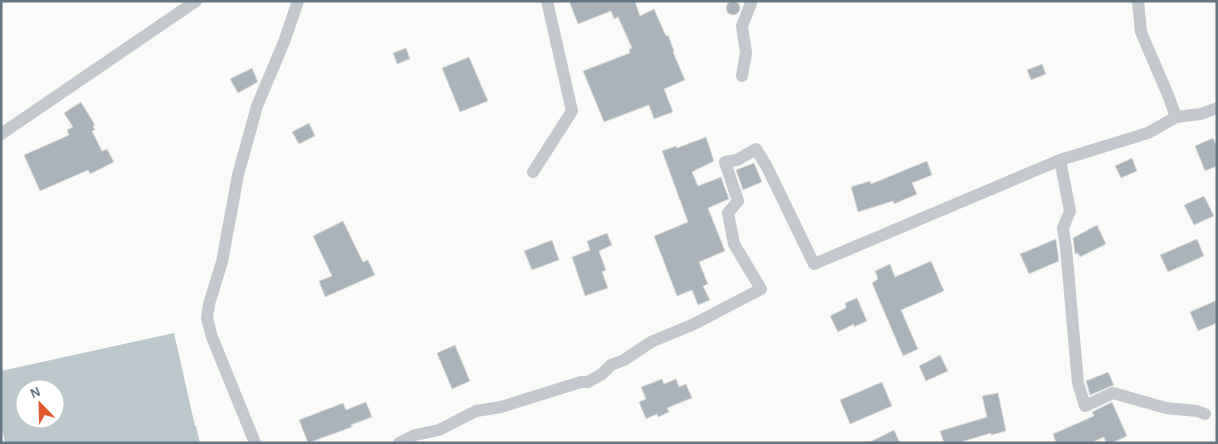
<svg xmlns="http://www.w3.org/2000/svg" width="1218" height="444" viewBox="0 0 1218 444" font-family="'Alegreya Sans',sans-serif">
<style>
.water{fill:#bbc7cb;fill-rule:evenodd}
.building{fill:#aab3b9;stroke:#dcdcda}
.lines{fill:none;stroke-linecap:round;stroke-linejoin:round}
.street{stroke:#c3c8cc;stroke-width:12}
</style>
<rect width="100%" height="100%" fill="#fafaf8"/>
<path class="water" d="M 174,333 L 195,426 L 196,426 L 200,443 L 5,443 L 1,423 L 1,371 ZM 25,389 L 55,389 L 55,419 L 25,419 Z"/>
<g class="building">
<path d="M 569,1 L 635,1 L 640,16 L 654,9 L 666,36 L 668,35 L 674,51 L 673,52 L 685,80 L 664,89 L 673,112 L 654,119 L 649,105 L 604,122 L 583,71 L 630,53 L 629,49 L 632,48 L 618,17 L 614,19 L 611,11 L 578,24 Z"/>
<circle cx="733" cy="8" r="7"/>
<path d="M 406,48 L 410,59 L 397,64 L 393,53 Z"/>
<path d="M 469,57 L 488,101 L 460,112 L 442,68 Z"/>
<path d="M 1042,64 L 1046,74 L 1031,80 L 1027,70 Z"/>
<path d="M 252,68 L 258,82 L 238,93 L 230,79 Z"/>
<path d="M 81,102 L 95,125 L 93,126 L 95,130 L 92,131 L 102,151 L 107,149 L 114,162 L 90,174 L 88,170 L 40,191 L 24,155 L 69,135 L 67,130 L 73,127 L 64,113 Z"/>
<path d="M 309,123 L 315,136 L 299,144 L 292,132 Z"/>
<path d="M 706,137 L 714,161 L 692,172 L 698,186 L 721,177 L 729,199 L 708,208 L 725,251 L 699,262 L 708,284 L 703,286 L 710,300 L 698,305 L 692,290 L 677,296 L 654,236 L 688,222 L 662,151 L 676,146 L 677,148 Z"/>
<path d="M 1213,138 L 1217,147 L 1217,166 L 1205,171 L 1195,146 Z"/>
<path d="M 1132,158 L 1137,171 L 1121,178 L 1115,166 Z"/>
<path d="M 927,161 L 932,175 L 912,183 L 917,194 L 894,204 L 893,201 L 858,212 L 851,187 L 870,181 L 871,184 Z"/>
<path d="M 754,163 L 762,182 L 743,190 L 736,170 Z"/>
<path d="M 1204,196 L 1214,216 L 1194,225 L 1184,205 Z"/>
<path d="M 343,221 L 363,262 L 368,260 L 375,275 L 325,297 L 319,281 L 332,276 L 313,236 Z"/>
<path d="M 1097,225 L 1106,244 L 1080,257 L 1078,253 L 1075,254 L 1073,238 Z"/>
<path d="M 607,233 L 612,245 L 599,251 L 606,270 L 602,272 L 608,288 L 585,296 L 572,257 L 590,250 L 587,241 Z"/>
<path d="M 1056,239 L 1059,261 L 1029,274 L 1020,254 Z"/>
<path d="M 1197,239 L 1204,256 L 1168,272 L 1160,255 Z"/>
<path d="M 552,240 L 559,260 L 532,270 L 524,251 Z"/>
<path d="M 931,261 L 944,291 L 901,310 L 918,349 L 903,356 L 872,283 L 878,279 L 875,271 L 890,264 L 895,277 Z"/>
<path d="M 857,298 L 867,321 L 854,327 L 854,324 L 838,332 L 830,316 L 846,308 L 845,303 Z"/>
<path d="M 1217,300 L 1217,323 L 1198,331 L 1190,312 Z"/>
<path d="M 455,345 L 470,381 L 452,389 L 437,353 Z"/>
<path d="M 940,355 L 948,371 L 926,381 L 919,366 Z"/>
<path d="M 1108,372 L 1114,385 L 1090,395 L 1086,381 Z"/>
<path d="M 662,379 L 664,384 L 676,379 L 679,387 L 686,384 L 692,398 L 667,408 L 669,412 L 658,417 L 657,414 L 646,419 L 639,402 L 646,399 L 641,387 Z"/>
<path d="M 882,382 L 892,406 L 850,424 L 840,400 Z"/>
<path d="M 998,393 L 1006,431 L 991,435 L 991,433 L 958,443 L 944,443 L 940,431 L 987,417 L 982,396 Z"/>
<path d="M 366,402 L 372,417 L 351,425 L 352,427 L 308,443 L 299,420 L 343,403 L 346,410 Z"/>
<path d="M 1112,402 L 1127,436 L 1112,443 L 1106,443 L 1104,437 L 1091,443 L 1056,443 L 1053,434 L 1094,416 L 1092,412 Z"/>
<path d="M 894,430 L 900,443 L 868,443 Z"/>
</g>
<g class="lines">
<g class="street">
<path d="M 742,76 L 746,53 L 742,26 L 751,3 L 750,1"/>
<path d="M 1176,117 L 1201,114 L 1217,108"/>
<path d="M 1,134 L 196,1"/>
<path d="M 1060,160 L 1070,211 L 1063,228 L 1066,248 L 1078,383 L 1085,406 L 1113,393 L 1166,408 L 1197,411 L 1205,414"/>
<path d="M 533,172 L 572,111 L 547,1"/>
<path d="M 255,443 L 212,337 L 207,318 L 209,304 L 222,262 L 238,175 L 257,106 L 284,42 L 298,1"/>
<path d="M 399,443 L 415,435 L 439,430 L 476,411 L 501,407 L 581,382 L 588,382 L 602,374 L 611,365 L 624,360 L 651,342 L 694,324 L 761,289 L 734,244 L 728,213 L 738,201 L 725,162 L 737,160 L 756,149 L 767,167 L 814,264 L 1060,160 L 1148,133 L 1176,117 L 1168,95 L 1141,32 L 1138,1"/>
</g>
</g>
<rect width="1218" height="444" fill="none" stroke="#657683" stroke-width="5"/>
<g transform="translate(40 404) rotate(337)"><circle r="24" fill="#ffffff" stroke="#c1c8cd"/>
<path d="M0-4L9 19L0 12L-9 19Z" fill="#e4572e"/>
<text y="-8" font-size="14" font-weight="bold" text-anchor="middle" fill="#657683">N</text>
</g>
</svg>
